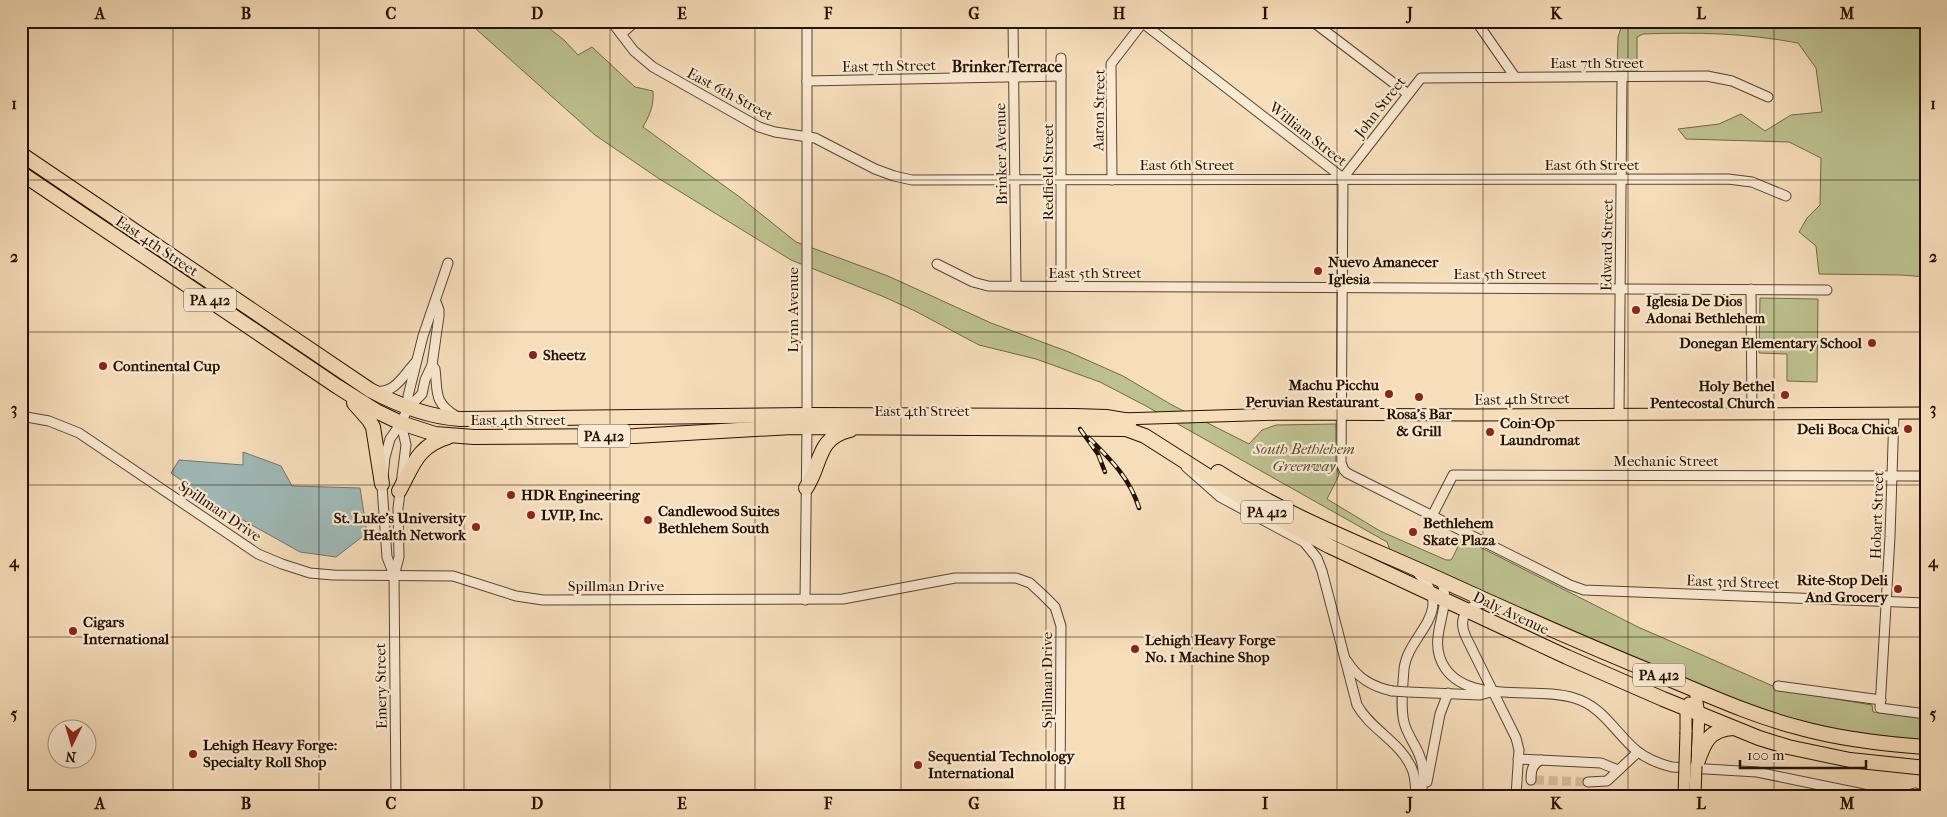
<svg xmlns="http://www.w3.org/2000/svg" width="1947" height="817" viewBox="0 0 1947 817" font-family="'IM FELL French Canon',serif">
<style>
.green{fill:#bdc190;stroke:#706948}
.water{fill:#a0bab9;stroke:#6e766f}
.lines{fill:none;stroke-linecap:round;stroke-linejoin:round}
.minor-tunnel{stroke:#d7bf9f;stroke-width:9;stroke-dasharray:9 4.5;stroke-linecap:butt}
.minor-casing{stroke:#59442f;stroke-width:11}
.major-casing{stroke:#241100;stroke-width:13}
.highway-casing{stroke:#241100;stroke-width:16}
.minor{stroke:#faead3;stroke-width:9}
.major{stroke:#f7debb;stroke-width:11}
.highway{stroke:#f7debb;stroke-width:14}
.rail-casing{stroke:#241100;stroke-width:4.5}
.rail{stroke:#faead3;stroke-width:2.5;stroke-dasharray:8;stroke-linecap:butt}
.minor-bridge-casing{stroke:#59442f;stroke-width:11;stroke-linecap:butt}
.major-bridge-casing{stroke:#241100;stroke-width:13;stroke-linecap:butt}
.minor-bridge{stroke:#faead3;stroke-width:9}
.major-bridge{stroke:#f7debb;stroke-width:11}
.grid{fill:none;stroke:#241100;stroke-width:1;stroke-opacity:0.55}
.poi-dot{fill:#8f2418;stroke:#faead3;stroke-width:2}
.labels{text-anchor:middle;stroke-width:4.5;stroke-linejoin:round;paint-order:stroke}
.shield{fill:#faead3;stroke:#64523f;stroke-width:1}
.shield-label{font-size:14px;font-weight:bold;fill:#241100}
.street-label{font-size:15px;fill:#241100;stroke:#faead3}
.poi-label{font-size:15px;font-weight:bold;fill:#241100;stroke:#faead3;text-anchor:start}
.park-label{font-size:15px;font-style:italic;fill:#5a4f32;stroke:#faead3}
.neighbourhood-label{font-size:16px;font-weight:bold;fill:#241100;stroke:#faead3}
.neatline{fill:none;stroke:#241100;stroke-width:2}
.grid-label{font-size:16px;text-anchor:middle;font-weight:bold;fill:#241100}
</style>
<rect width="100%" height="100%" fill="#f7debb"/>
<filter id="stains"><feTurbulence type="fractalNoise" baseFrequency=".004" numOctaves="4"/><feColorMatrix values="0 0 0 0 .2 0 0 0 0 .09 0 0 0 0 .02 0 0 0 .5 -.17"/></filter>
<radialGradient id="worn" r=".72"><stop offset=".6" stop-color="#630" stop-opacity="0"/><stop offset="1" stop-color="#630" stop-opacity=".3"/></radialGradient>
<g class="green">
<path d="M 467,21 L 540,21 L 564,40 L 578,55 L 592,47 L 635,87 L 653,91 C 654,106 650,114 643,127 L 741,198 L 796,242 L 888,276 L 991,323 L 1069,352 L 1123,376 L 1172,405 L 1249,444 L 1262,430 L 1276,425 L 1336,424 L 1337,468 L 1339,475 L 1327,499 L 1380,531 L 1446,560 L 1451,560 L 1453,557 L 1462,538 L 1638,627 L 1782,690 L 1872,705 L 1873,712 L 1926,718 L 1926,742 L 1913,742 L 1822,728 L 1725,699 L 1468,586 L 1468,584 L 1390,550 L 1387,542 L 1146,406 L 1100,382 L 1036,359 L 979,345 L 915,311 L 882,296 L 791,260 L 658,178 L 595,135 Z"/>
<path d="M 1546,21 L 1926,21 L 1926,277 L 1901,275 L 1819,274 L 1816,246 L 1799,232 L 1807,218 L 1820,205 L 1821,158 L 1789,142 L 1686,139 L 1678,129 L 1719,124 L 1741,114 L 1765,131 L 1791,115 L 1822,112 L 1816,68 L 1798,43 C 1745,33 1696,32 1643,34 L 1637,37 L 1637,72 L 1617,71 L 1618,37 L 1623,22 Z"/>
<path d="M 1760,298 L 1818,299 L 1817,382 L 1787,381 L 1787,354 L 1759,353 Z"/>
</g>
<path class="water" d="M 243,452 L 281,466 L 292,486 L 360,488 L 367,533 L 336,557 L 300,552 L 216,505 L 171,473 L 179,460 L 243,465 Z"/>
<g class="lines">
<path class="minor-tunnel" d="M 1535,780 L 1588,782"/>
<defs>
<g id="minor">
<path d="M 611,21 L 634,51 L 653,67 L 759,127 L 775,132 L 815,138 L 875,169 L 894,176 L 912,180 L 1728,179 L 1752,182 L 1786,196"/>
<path d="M 1013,21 L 1016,286"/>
<path d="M 1140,21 L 1343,178"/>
<path d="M 1312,21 L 1408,94"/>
<path d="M 1476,21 L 1515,77"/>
<path d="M 621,34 L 636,21"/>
<path d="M 1061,58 L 1061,286"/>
<path d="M 807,81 L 1061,76"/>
<path d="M 1343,178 L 1341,463 L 1344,470 L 1347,473 L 1570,585 L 1584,590 L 1926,603"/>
<path d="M 1343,178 L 1421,78 L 1707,76 L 1732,81 L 1768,97"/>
<path d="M 1112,180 L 1111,64 L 1144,21"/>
<path d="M 937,264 L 973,282 L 988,286 L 1827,290"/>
<path d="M 1751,289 L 1752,413"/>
<path d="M 432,365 L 435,369 C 438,392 433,402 456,416"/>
<path d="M 376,391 C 395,394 404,374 416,362"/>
<path d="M 408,408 L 408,396 L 423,336 L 448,263"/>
<path d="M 1894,413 L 1890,537 L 1880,708 L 1926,714"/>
<path d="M 1619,414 L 1622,77"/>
<path d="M 21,416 L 49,421 L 79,433 L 258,554 L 282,564 L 310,573 L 333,575 L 453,576 L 516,596 L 543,600 L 843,599 L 955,578 L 1016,578 L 1030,583 L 1043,595 L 1055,607 L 1061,626 L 1060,796"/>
<path d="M 1186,467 L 1220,497 L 1304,542 L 1317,558 L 1322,571 L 1357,705 C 1371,730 1401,742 1412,769 C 1416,778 1415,787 1416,796"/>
<path d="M 1432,516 L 1453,475 L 1926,476"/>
<path d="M 1418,573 C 1457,613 1408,633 1404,669 C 1403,685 1400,706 1404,722 C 1407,735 1416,745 1420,757 C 1425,769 1423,782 1421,795"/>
<path d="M 394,575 L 387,557 L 382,486 L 385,457 L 390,439 L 401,423 L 408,408 L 422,394 L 425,380 L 432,365 L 439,316 L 439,310 L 436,302"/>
<path d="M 1440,580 C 1456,606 1424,636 1445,668 C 1470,705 1537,686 1574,698 C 1603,706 1616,734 1637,751 C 1647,759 1660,764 1672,767 L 1757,772 L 1873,796"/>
<path d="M 805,600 L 807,427 L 807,21"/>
<path d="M 1488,603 C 1467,603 1457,618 1466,637 L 1516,738 L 1519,750 L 1516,796"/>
<path d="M 1347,661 C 1358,679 1373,687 1392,691"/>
<path d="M 1778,686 L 1881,700"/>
<path d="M 1408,692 L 1480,695 L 1491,692"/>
<path d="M 1518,759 L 1601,763 L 1618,770"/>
<path d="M 1531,780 C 1531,771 1532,764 1541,760"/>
<path d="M 1427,782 L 1440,714 L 1448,693"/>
<path d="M 1588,782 L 1607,781 L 1638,752"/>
<path d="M 396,796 L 394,576 L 399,557 L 398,508 L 406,445 L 401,423"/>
<path d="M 1906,796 L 1915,793 L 1923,796"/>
</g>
<g id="major">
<path d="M 1121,419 L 1282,414 L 1470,415 L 1926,413"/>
<path d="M 1695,690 L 1699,714 L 1697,758"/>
<path d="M 1686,732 L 1686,709 L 1689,703"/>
</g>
<g id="highway">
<path d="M 21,154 L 370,390 C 398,405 429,417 460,419 L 807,415 L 1075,416 L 1106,417 L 1130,421"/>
<path d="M 21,173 L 338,387 L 376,411 L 401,423 L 435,434 L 474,437 L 635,436 L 792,427 L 1126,429 L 1145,436 L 1247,501 L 1329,546 L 1567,657 L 1663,699 L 1759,738 L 1788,747 L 1850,760 L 1926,768"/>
<path d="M 354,403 L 369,420 L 373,427 L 382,484"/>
<path d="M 1218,472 C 1287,516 1364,545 1439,579 C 1513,613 1588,646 1664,677 C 1708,695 1751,715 1797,727 C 1839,739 1883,744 1926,747"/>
<path d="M 806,488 C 822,464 816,438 850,430"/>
<path d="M 399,491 C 413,466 417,446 448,437"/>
<path d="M 1696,766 C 1704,744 1707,730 1733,728"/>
</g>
</defs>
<use href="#minor" class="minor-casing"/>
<use href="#major" class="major-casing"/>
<use href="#highway" class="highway-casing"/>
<use href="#minor" class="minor"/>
<use href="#major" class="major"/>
<use href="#highway" class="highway"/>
<defs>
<g id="rail">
<path d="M 1080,429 L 1098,454 L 1105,472"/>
<path d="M 1089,438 C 1110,459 1130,478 1139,508"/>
</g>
</defs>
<use href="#rail" class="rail-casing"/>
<use href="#rail" class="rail"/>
<defs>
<path id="minor-bridge" d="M 1392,691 L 1408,692"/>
<g id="major-bridge">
<path d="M 1684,796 L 1686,732"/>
<path d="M 1695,796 L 1696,766"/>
</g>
</defs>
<use href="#minor-bridge" class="minor-bridge-casing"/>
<use href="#major-bridge" class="major-bridge-casing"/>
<use href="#minor-bridge" class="minor-bridge"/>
<use href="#major-bridge" class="major-bridge"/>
</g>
<path class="grid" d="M 173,21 L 173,796M 319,21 L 319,796M 464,21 L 464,796M 610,21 L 610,796M 755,21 L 755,796M 901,21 L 901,796M 1046,21 L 1046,796M 1192,21 L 1192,796M 1337,21 L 1337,796M 1483,21 L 1483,796M 1628,21 L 1628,796M 1774,21 L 1774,796M 21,180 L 1926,180M 21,332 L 1926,332M 21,485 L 1926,485M 21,637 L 1926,637"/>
<g class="poi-dot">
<circle cx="1318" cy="271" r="5"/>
<circle cx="1636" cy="310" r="5"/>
<circle cx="1872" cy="343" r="5"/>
<circle cx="533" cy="355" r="5"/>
<circle cx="103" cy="366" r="5"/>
<circle cx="1389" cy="394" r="5"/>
<circle cx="1785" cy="395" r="5"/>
<circle cx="1419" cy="397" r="5"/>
<circle cx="1908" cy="429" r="5"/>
<circle cx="1490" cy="432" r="5"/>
<circle cx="511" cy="495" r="5"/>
<circle cx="531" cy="515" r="5"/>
<circle cx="648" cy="520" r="5"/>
<circle cx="476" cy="527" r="5"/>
<circle cx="1413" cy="532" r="5"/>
<circle cx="1898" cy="589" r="5"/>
<circle cx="73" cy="631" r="5"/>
<circle cx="1135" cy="649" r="5"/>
<circle cx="193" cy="754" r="5"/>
<circle cx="918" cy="765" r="5"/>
</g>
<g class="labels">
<g class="shield">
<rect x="184" y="288.5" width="52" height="23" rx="4"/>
<rect x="578" y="424.5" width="52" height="23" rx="4"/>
<rect x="1241" y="500.5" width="52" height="23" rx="4"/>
<rect x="1633" y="663.5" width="52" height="23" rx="4"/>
</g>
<g class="shield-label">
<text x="210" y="305">PA 412</text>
<text x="604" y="441">PA 412</text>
<text x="1267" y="517">PA 412</text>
<text x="1659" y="680">PA 412</text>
</g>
<g class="street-label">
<text x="1597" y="68">East 7th Street</text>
<text transform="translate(889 66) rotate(-1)" y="5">East 7th Street</text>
<text transform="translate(730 94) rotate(28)" y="5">East 6th Street</text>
<text transform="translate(1380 107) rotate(-52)" y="5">John Street</text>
<text transform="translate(1099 110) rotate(-89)" y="5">Aaron Street</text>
<text transform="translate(1308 134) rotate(38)" y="5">William Street</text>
<text transform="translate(1001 154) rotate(-91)" y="5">Brinker Avenue</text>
<text x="1187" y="170">East 6th Street</text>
<text x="1592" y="170">East 6th Street</text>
<text transform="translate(1048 172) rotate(-90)" y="5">Redfield Street</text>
<text transform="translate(1607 245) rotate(-89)" y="5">Edward Street</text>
<text transform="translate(157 246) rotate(34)" y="5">East 4th Street</text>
<text x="1095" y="278">East 5th Street</text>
<text x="1500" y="279">East 5th Street</text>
<text transform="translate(793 310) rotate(-90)" y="5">Lynn Avenue</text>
<text transform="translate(1522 399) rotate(-1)" y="5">East 4th Street</text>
<text x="922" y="416">East 4th Street</text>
<text x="518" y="425">East 4th Street</text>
<text x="1666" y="466">Mechanic Street</text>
<text transform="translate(220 511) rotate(34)" y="5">Spillman Drive</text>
<text transform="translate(1877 515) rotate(-88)" y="5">Hobart Street</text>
<text transform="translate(1733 582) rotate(2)" y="5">East 3rd Street</text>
<text x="616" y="591">Spillman Drive</text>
<text transform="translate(1511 613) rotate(25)" y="5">Daly Avenue</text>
<text transform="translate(1047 680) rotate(-90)" y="5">Spillman Drive</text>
<text transform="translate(381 686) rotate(-91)" y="5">Emery Street</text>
</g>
<g class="poi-label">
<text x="1328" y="267">Nuevo Amanecer<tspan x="1328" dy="17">Iglesia</tspan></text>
<text x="1646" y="306">Iglesia De Dios<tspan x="1646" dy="17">Adonai Bethlehem</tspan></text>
<text x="1862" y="348" text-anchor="end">Donegan Elementary School</text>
<text x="543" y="360">Sheetz</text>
<text x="113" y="371">Continental Cup</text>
<text x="1379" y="390" text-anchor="end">Machu Picchu<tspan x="1379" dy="17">Peruvian Restaurant</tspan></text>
<text x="1775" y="391" text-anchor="end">Holy Bethel<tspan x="1775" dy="17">Pentecostal Church</tspan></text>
<text x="1419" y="419" text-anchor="middle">Rosa's Bar<tspan x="1419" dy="17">&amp; Grill</tspan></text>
<text x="1500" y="428">Coin-Op<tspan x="1500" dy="17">Laundromat</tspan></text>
<text x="1898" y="434" text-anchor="end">Deli Boca Chica</text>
<text x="521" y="500">HDR Engineering</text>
<text x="658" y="516">Candlewood Suites<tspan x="658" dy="17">Bethlehem South</tspan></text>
<text x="541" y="520">LVIP, Inc.</text>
<text x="466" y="523" text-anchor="end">St. Luke's University<tspan x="466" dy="17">Health Network</tspan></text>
<text x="1423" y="528">Bethlehem<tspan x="1423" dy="17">Skate Plaza</tspan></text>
<text x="1888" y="585" text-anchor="end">Rite-Stop Deli<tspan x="1888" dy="17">And Grocery</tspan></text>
<text x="83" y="627">Cigars<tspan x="83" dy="17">International</tspan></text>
<text x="1145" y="645">Lehigh Heavy Forge<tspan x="1145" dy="17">No. 1 Machine Shop</tspan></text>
<text x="203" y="750">Lehigh Heavy Forge:<tspan x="203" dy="17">Specialty Roll Shop</tspan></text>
<text x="928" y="761">Sequential Technology<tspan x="928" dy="17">International</tspan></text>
</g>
<g class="park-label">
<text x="1304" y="454">South Bethlehem<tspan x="1304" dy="17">Greenway</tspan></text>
</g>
<g class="neighbourhood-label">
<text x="1007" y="72">Brinker Terrace</text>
</g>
</g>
<rect width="1947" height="817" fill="none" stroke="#f7debb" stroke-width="55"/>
<g transform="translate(72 744) rotate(185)"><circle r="24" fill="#faead3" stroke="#a4937f"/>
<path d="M0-4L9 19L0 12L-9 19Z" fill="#8f2418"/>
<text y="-8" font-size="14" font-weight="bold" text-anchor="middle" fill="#241100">N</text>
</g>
<path d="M1740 760v8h126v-8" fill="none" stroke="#241100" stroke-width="2.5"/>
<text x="1747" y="760" font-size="15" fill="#241100" stroke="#faead3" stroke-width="4" paint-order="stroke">100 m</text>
<rect x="28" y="28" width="1892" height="762" class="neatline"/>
<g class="grid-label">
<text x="100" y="19">A</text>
<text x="246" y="19">B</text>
<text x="391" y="19">C</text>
<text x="537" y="19">D</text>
<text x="682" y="19">E</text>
<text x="828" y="19">F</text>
<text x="974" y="19">G</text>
<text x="1119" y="19">H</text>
<text x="1265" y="19">I</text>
<text x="1410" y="19">J</text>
<text x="1556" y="19">K</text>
<text x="1701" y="19">L</text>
<text x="1847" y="19">M</text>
<text x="14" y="109">1</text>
<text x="1933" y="109">1</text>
<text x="14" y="262">2</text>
<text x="1933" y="262">2</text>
<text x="14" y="414">3</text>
<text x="1933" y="414">3</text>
<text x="14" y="567">4</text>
<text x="1933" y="567">4</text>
<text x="14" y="719">5</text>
<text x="1933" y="719">5</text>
<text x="100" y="809">A</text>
<text x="246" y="809">B</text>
<text x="391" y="809">C</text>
<text x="537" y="809">D</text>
<text x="682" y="809">E</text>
<text x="828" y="809">F</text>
<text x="974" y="809">G</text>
<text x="1119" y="809">H</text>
<text x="1265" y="809">I</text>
<text x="1410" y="809">J</text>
<text x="1556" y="809">K</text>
<text x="1701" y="809">L</text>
<text x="1847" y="809">M</text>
</g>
<rect width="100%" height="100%" filter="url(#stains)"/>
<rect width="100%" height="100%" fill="url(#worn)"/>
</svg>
